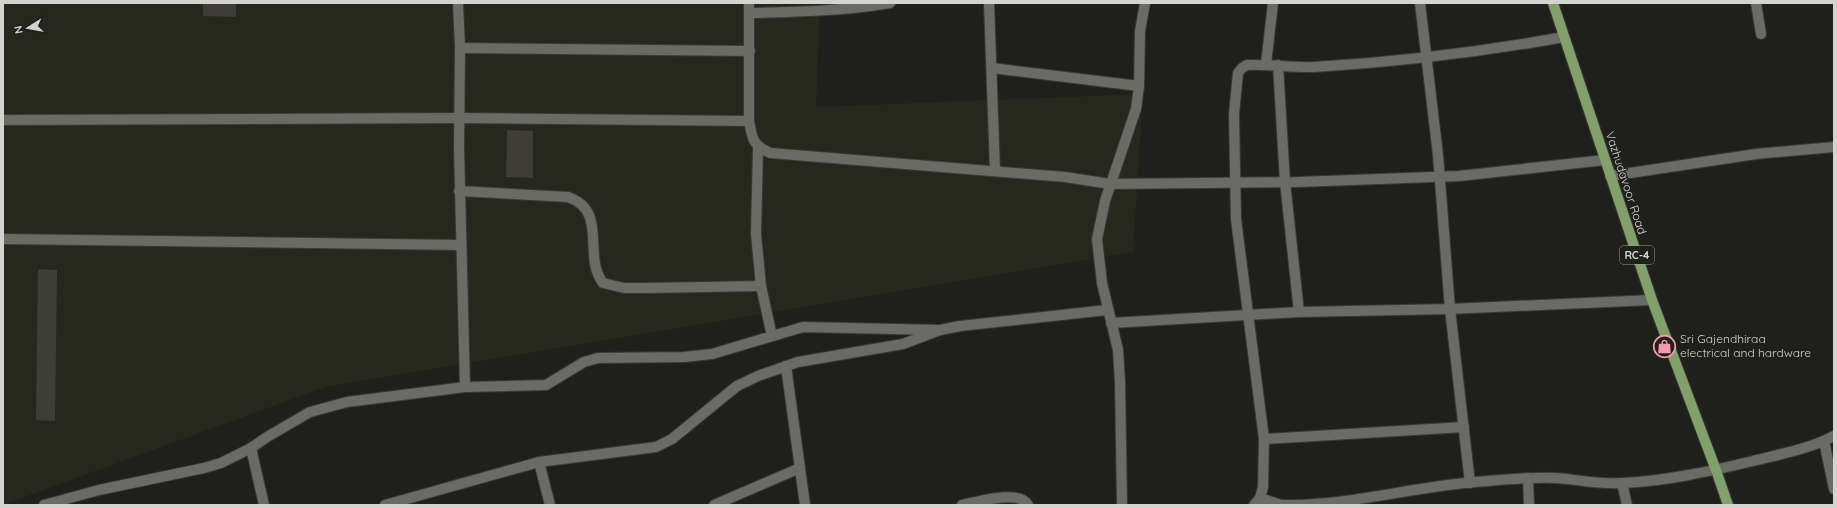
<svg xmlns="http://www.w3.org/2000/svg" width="1837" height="508" viewBox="0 0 1837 508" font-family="Quicksand,sans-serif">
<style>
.built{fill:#27281d}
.building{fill:#3f3d38}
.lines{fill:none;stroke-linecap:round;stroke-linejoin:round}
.minor-casing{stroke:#393a36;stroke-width:12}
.primary-casing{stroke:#393a36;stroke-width:12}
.minor{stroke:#6a6b65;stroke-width:10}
.primary{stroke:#82a06b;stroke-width:10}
.labels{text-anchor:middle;stroke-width:3;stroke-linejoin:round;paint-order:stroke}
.shield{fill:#1f201b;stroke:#9d9e9a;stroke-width:1}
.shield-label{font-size:11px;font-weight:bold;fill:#d3d4d0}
.street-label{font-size:12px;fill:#d3d4d0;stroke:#1f201b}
.poi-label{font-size:12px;fill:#d3d4d0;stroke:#1f201b;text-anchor:start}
</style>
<rect width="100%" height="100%" fill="#1f201b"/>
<path class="built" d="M 3,3 L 820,3 L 816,107 L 1143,94 L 1133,252 L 325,387 L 3,505 Z"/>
<g class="building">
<path d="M 203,3 L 236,3 L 236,17 L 203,16 Z"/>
<path d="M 507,130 L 533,131 L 533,178 L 506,177 Z"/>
<path d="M 38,269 L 57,270 L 55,421 L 36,420 Z"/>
</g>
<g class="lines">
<defs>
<g id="minor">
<path d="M 458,3 L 460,48 L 459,148 L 465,387"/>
<path d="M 749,3 L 749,121 C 752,139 753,145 770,153 L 1065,177 L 1110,184 L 1298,182 L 1459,176 L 1605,160"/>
<path d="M 989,3 L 995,171"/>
<path d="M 1420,3 L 1438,155 L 1450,309 L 1470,483"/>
<path d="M 1756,3 L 1761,34"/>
<path d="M 749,13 C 797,12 843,11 890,3"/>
<path d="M 460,48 L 750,51"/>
<path d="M 1266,64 L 1273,3"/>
<path d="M 1278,65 L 1285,182 L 1299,312"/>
<path d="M 992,68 L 1139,86"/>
<path d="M 3,120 L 459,118 L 749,121"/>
<path d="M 758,148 L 756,234 L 761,286 L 772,336"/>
<path d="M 1610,176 L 1756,154 L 1834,147"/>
<path d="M 459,191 L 568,197 C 609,211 582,256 603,283 L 624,288 L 648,288 L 761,286"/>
<path d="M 3,239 L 461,245"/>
<path d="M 1111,323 L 1299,312 L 1450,309 L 1652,300"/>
<path d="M 786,366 L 805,505"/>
<path d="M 1264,439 L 1464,427"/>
<path d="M 1824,441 L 1834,489"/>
<path d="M 251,448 L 264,505"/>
<path d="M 539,462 L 550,505"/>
<path d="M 1528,478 L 1529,505"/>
<path d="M 1622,483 L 1627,505"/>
<path d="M 1260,498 L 1281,505 L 1292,505"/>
<path d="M 44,505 L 99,490 L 204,468 L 221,463 L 251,448 L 267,437 L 310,412 L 347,402 L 465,387 L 546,385 L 584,362 L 598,358 L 684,357 L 712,354 L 803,327 L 940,330"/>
<path d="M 385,505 L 539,462 L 656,447 L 672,439 L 737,386 L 758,376 L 798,362 L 903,344 L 940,330 L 960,326 L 1107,310"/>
<path d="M 714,505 L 800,468"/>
<path d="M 962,505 C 977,502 1020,489 1028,505"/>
<path d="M 1122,505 L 1120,382 L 1118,350 L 1102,283 L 1097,239 L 1105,201 L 1136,109 L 1139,86 L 1140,31 L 1145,3"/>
<path d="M 1254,505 L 1260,498 L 1263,487 L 1264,439 L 1236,219 L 1234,114 L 1238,73 L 1242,68 L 1247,65 C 1270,64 1292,68 1314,67 C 1398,62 1481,52 1564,37"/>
<path d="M 1293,505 C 1354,504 1414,487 1475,482 C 1501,480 1527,477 1554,478 C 1577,479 1599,485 1623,483 C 1667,481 1711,471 1753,461 C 1781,454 1809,449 1834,436"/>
</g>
<path id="primary" d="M 1553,3 L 1652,300 L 1716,470 L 1728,505"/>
</defs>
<use href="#minor" class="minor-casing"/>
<use href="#primary" class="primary-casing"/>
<use href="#minor" class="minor"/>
<use href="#primary" class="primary"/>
</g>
<defs>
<symbol id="shop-ring" viewBox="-11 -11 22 22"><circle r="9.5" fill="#1f201b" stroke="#f39aaa" stroke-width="1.5"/><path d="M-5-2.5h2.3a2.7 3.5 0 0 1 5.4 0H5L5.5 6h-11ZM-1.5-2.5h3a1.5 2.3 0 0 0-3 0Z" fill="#f39aaa"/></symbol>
</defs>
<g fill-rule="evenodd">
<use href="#shop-ring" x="1652" y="334" width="25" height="25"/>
</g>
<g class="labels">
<rect class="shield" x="1620" y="246" width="34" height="18" rx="3"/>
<g class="shield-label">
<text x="1637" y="259">RC-4</text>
</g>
<g class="street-label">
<text transform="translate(1626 183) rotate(72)" y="4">Vazhudavoor Road</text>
</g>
<g class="poi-label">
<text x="1680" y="343">Sri Gajendhiraa<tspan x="1680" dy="14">electrical and hardware</tspan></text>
</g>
</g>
<rect width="1837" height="508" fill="none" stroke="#d3d4d0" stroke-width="8"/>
<g transform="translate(28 28) rotate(259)" stroke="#1f201b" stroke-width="3" paint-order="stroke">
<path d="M0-3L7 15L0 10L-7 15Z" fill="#d3d4d0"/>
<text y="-6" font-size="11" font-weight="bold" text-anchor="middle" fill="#d3d4d0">N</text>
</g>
</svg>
